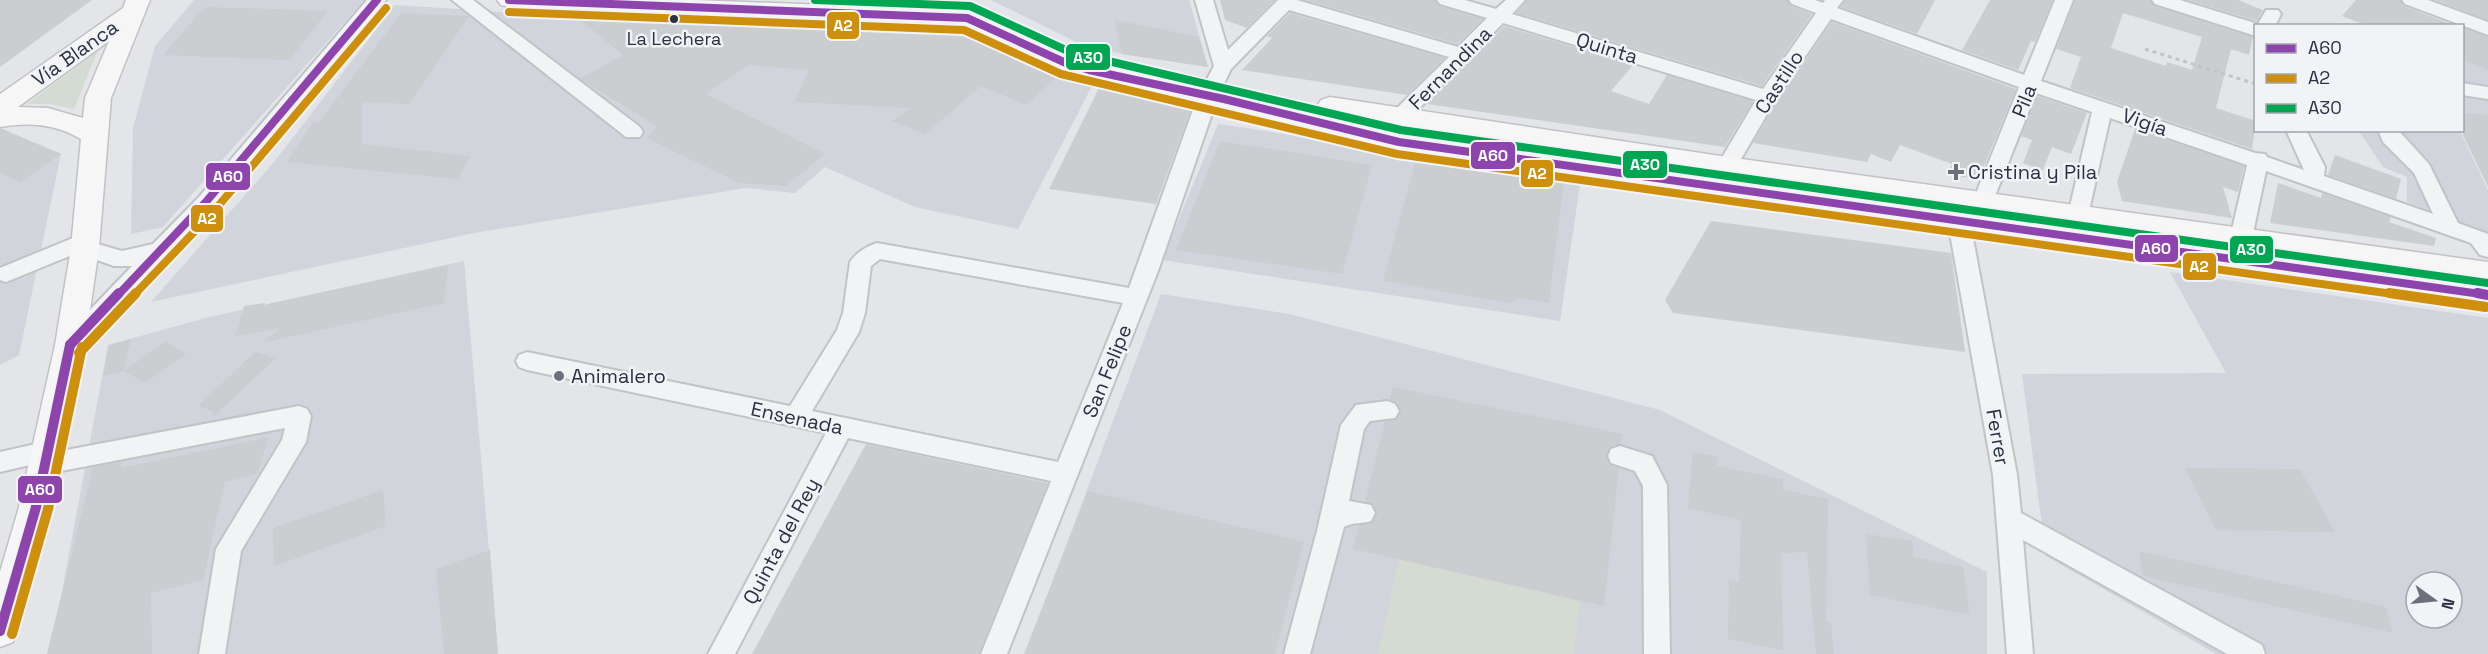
<svg xmlns="http://www.w3.org/2000/svg" width="2488" height="654" viewBox="0 0 2488 654" font-family="'Space Grotesk',sans-serif">
<style>
.built{fill:#d1d4db;fill-rule:evenodd}
.green{fill:#d3dbd3}
.building{fill:#cbcdd0;fill-rule:evenodd}
.lines{fill:none;stroke-linecap:round;stroke-linejoin:round}
.minor-casing{stroke:#c1c3c6;stroke-width:4}
.major-casing{stroke:#c0c2c6;stroke-width:3}
.path{stroke:#c2c3c8;stroke-width:3;stroke-dasharray:4 4;stroke-linecap:butt}
.minor{fill:#f2f3f5;fill-rule:evenodd}
.major{fill:#f6f6f7;fill-rule:evenodd}
.bus-1-far1-casing{stroke:#f1f3f7;stroke-width:12}
.bus-1-casing{stroke:#f1f3f7;stroke-width:14}
.bus-2-far1-casing{stroke:#f1f3f7;stroke-width:12}
.bus-2-casing{stroke:#f1f3f7;stroke-width:14}
.bus-3-casing{stroke:#f1f3f7;stroke-width:12}
.bus-1-far1{stroke:#8e44ad;stroke-width:8}
.bus-1{stroke:#8e44ad;stroke-width:10}
.bus-2-far1{stroke:#ce8f0d;stroke-width:8}
.bus-2{stroke:#ce8f0d;stroke-width:10}
.bus-3{stroke:#00a651;stroke-width:8}
.bus-dot{fill:#2a3141;stroke:#f1f3f7;stroke-width:2}
.poi-dot{fill:#6b707b;stroke:#f1f3f7;stroke-width:2}
.labels{text-anchor:middle;stroke-width:5;stroke-linejoin:round;paint-order:stroke}
.bus-label{font-size:18px;fill:#2a3141;stroke:#f1f3f7}
.street-label{font-size:20px;fill:#2a3141;stroke:#f1f3f7}
.poi-label{font-size:20px;fill:#2a3141;stroke:#f1f3f7;text-anchor:start}
.line-badge{stroke:#f1f3f7;stroke-width:2}
.badge-label{font-size:16px;text-anchor:middle;font-weight:bold;fill:#fff}
</style>
<rect width="100%" height="100%" fill="#e3e5e8"/>
<g class="built">
<path d="M 194,0 L 364,0 L 163,227 L 131,234 L 133,128 L 155,46 Z"/>
<path d="M 991,0 L 1189,0 L 1208,67 L 1088,48 Z"/>
<path d="M 395,5 L 658,22 L 967,33 L 1093,84 L 1018,229 L 915,207 L 825,167 L 795,193 L 746,188 L 474,233 L 151,302 L 274,162 Z"/>
<path d="M 2462,26 L 2488,36 L 2488,115 L 2463,112 Z"/>
<path d="M 1218,124 L 1581,178 L 1560,321 L 1162,260 Z"/>
<path d="M 0,128 L 61,154 L 19,355 L 0,365 Z"/>
<path d="M 2359,131 L 2460,131 L 2488,190 L 2488,232 L 2407,202 L 2407,177 L 2383,167 Z"/>
<path d="M 464,261 L 498,654 L 47,654 L 60,602 L 108,345 L 209,317 Z"/>
<path d="M 2170,272 L 2488,318 L 2488,654 L 2216,654 L 2046,556 L 2022,374 L 2226,373 ZM 2416,582 L 2452,582 L 2452,618 L 2416,618 Z"/>
<path d="M 1161,294 L 1289,314 L 1660,410 L 1987,572 L 1987,654 L 1025,654 Z"/>
</g>
<g class="green">
<path d="M 97,52 L 74,109 L 50,104 L 27,104 Z"/>
<path d="M 1399,559 L 1580,601 L 1574,654 L 1378,654 Z"/>
</g>
<g class="building">
<path d="M 0,0 L 92,0 L 0,67 Z"/>
<path d="M 1220,0 L 1275,0 L 1247,28 L 1225,20 Z"/>
<path d="M 1305,0 L 1435,0 L 1439,6 L 1483,19 L 1457,44 Z"/>
<path d="M 1527,0 L 1787,0 L 1791,6 L 1812,14 L 1762,86 L 1516,13 Z"/>
<path d="M 1845,0 L 1935,0 L 1917,34 L 1841,7 Z"/>
<path d="M 1990,0 L 2053,0 L 2035,42 L 2031,41 L 2018,70 L 1962,50 Z"/>
<path d="M 2075,0 L 2150,0 L 2154,6 L 2253,37 L 2249,55 L 2231,49 L 2216,108 L 2256,121 L 2252,149 L 2070,88 L 2081,57 L 2056,49 ZM 2123,13 L 2202,37 L 2192,70 L 2167,62 L 2166,66 L 2111,48 Z"/>
<path d="M 2188,0 L 2238,0 L 2263,10 L 2257,21 Z"/>
<path d="M 2356,0 L 2400,0 L 2404,6 L 2456,26 L 2368,26 L 2342,16 Z"/>
<path d="M 2435,0 L 2488,0 L 2488,20 Z"/>
<path d="M 205,7 L 274,9 L 328,11 L 289,60 L 163,55 Z"/>
<path d="M 401,13 L 469,16 L 409,104 L 362,102 L 362,144 L 470,156 L 458,179 L 287,162 L 313,122 L 319,122 Z"/>
<path d="M 1290,13 L 1445,58 L 1407,95 L 1242,70 L 1272,38 L 1267,36 Z"/>
<path d="M 573,14 L 726,24 L 813,26 L 811,29 L 968,37 L 1057,77 L 1026,105 L 981,86 L 925,134 L 892,121 L 910,108 L 795,102 L 809,70 L 748,65 L 706,94 L 825,154 L 786,186 L 739,183 L 647,138 L 657,126 L 580,79 L 623,55 Z"/>
<path d="M 1115,20 L 1199,37 L 1208,67 L 1121,54 Z"/>
<path d="M 1832,22 L 2016,89 L 1978,180 L 1948,174 L 1952,164 L 1900,145 L 1891,162 L 1871,154 L 1867,162 L 1753,143 L 1778,100 Z"/>
<path d="M 1504,26 L 1633,65 L 1611,91 L 1649,104 L 1667,75 L 1753,101 L 1725,147 L 1427,104 Z"/>
<path d="M 2463,28 L 2488,37 L 2488,70 L 2463,60 Z"/>
<path d="M 1099,88 L 1193,104 L 1156,204 L 1049,189 Z"/>
<path d="M 2037,96 L 2087,113 L 2071,154 L 2052,147 L 2043,170 L 2023,163 L 2032,140 L 2021,136 Z"/>
<path d="M 2463,112 L 2488,115 L 2488,187 L 2463,135 Z"/>
<path d="M 0,129 L 2,129 L 61,154 L 20,182 L 0,173 Z"/>
<path d="M 2135,129 L 2244,166 L 2238,192 L 2223,187 L 2232,218 L 2122,201 L 2117,182 Z"/>
<path d="M 1220,141 L 1372,165 L 1342,274 L 1176,250 Z"/>
<path d="M 2335,155 L 2401,179 L 2396,199 L 2328,175 Z"/>
<path d="M 1415,163 L 1564,182 L 1549,303 L 1517,298 L 1512,303 L 1383,281 Z"/>
<path d="M 2278,183 L 2321,198 L 2322,193 L 2391,217 L 2389,222 L 2436,238 L 2434,246 L 2270,223 Z"/>
<path d="M 1711,221 L 1951,253 L 1965,352 L 1673,313 L 1665,300 Z"/>
<path d="M 448,265 L 444,303 L 265,342 L 280,328 L 235,336 L 244,306 L 265,303 L 264,305 Z"/>
<path d="M 131,339 L 124,371 L 103,376 L 109,345 Z"/>
<path d="M 166,341 L 186,354 L 145,383 L 124,371 Z"/>
<path d="M 255,352 L 276,358 L 212,418 L 214,412 L 198,406 Z"/>
<path d="M 1393,387 L 1623,434 L 1621,444 L 1610,447 L 1606,455 L 1609,464 L 1619,468 L 1604,606 L 1353,549 L 1359,525 L 1372,523 L 1377,514 L 1373,504 L 1365,502 L 1385,422 L 1395,420 L 1401,412 L 1397,403 L 1390,400 Z"/>
<path d="M 269,437 L 257,474 L 225,482 L 203,580 L 151,593 L 152,654 L 47,654 L 93,467 L 122,462 L 121,468 Z"/>
<path d="M 866,444 L 1048,483 L 979,654 L 752,654 Z"/>
<path d="M 1693,452 L 1718,457 L 1717,466 L 1783,479 L 1783,490 L 1828,499 L 1826,621 L 1831,622 L 1834,654 L 1816,654 L 1807,552 L 1781,553 L 1783,650 L 1728,639 L 1729,580 L 1739,582 L 1741,520 L 1688,508 Z"/>
<path d="M 2185,468 L 2300,469 L 2335,532 L 2216,530 Z"/>
<path d="M 383,490 L 386,526 L 274,566 L 273,528 Z"/>
<path d="M 1088,491 L 1304,542 L 1275,654 L 1024,654 Z"/>
<path d="M 1866,534 L 1912,541 L 1914,557 L 1963,567 L 1970,615 L 1870,595 Z"/>
<path d="M 490,550 L 498,654 L 444,654 L 436,569 Z"/>
<path d="M 2139,551 L 2386,607 L 2393,633 L 2143,576 Z"/>
</g>
<g class="lines">
<defs>
<g id="minor">
<path d="M 367,0 L 386,0 L 212,208 L 78,351 L 70,354 L 62,351 L 59,345 L 62,339 L 132,266 L 114,266 L 77,253 L 6,282 L 0,280 L 0,268 L 85,233 L 93,236 L 94,243 L 122,251 L 153,244 L 198,198 Z"/>
<path d="M 452,0 L 473,0 L 640,127 L 643,132 L 640,137 L 626,137 Z"/>
<path d="M 1195,0 L 1213,0 L 1228,50 L 1278,0 L 1297,0 L 1458,47 L 1487,18 L 1440,4 L 1437,0 L 1465,0 L 1496,9 L 1506,0 L 1525,0 L 1512,14 L 1763,89 L 1816,13 L 1792,4 L 1789,0 L 1815,0 L 1823,3 L 1825,0 L 1843,0 L 1837,8 L 2024,75 L 2055,0 L 2073,0 L 2041,81 L 2255,153 L 2265,154 L 2267,157 L 2304,170 L 2286,130 L 2306,130 L 2325,167 L 2324,176 L 2433,214 L 2414,173 L 2383,142 L 2378,130 L 2398,130 L 2429,164 L 2458,223 L 2488,234 L 2488,257 L 2480,255 L 2471,243 L 2266,171 L 2252,238 L 2249,243 L 2241,246 L 2233,243 L 2230,238 L 2247,165 L 2110,118 L 2088,215 L 2085,220 L 2078,222 L 2071,220 L 2068,215 L 2092,112 L 2036,93 L 1993,201 L 1990,206 L 1983,208 L 1976,206 L 1973,201 L 2019,87 L 1831,19 L 1776,99 L 1734,171 L 1720,171 L 1717,166 L 1756,100 L 1503,23 L 1407,121 L 1396,145 L 1382,145 L 1379,140 L 1392,113 L 1449,57 L 1289,10 L 1231,69 L 1218,96 L 1158,271 L 1007,654 L 981,654 L 1051,481 L 848,438 L 735,654 L 708,654 L 826,433 L 527,370 L 519,367 L 516,361 L 519,355 L 527,352 L 790,406 L 837,330 L 843,313 L 850,262 C 856,253 867,246 877,243 L 1129,288 L 1198,96 L 1214,66 ZM 880,259 L 1123,303 L 1058,462 L 812,411 L 859,332 L 865,313 L 871,266 Z"/>
<path d="M 2152,0 L 2180,0 L 2258,24 L 2266,10 L 2278,10 L 2281,14 L 2275,26 L 2256,26 L 2256,36 L 2155,4 Z"/>
<path d="M 2402,0 L 2428,0 L 2488,22 L 2488,35 L 2405,4 Z"/>
<path d="M 2462,83 L 2488,87 L 2488,99 L 2462,95 Z"/>
<path d="M 1959,214 L 1966,217 L 1970,222 L 2017,475 L 2021,513 L 2262,645 L 2265,654 L 2227,654 L 2023,540 L 2033,654 L 2007,654 L 1993,475 L 1948,222 L 1952,217 Z"/>
<path d="M 1387,401 L 1395,404 L 1399,411 L 1395,418 L 1370,421 L 1364,429 L 1349,501 L 1371,505 L 1375,513 L 1371,521 C 1361,524 1352,522 1344,527 L 1310,654 L 1284,654 L 1317,531 L 1341,425 L 1356,405 Z"/>
<path d="M 299,406 L 307,409 L 311,416 L 306,442 L 241,551 L 225,654 L 199,654 L 216,549 L 282,440 L 285,428 L 46,474 L 37,471 L 34,464 L 0,472 L 0,452 L 49,441 L 58,444 L 61,451 Z"/>
<path d="M 1620,446 L 1652,456 L 1667,485 L 1670,654 L 1644,654 L 1643,486 L 1635,471 L 1611,463 L 1608,456 L 1611,449 Z"/>
</g>
<g id="major">
<path d="M 126,0 L 150,0 L 111,98 L 99,248 L 85,345 L 53,507 L 18,631 L 13,642 L 0,647 L 0,572 L 19,507 L 55,345 L 71,248 L 81,139 C 55,124 29,122 0,127 L 0,94 L 123,8 ZM 109,41 L 85,98 L 83,118 L 48,108 L 18,107 Z"/>
<path d="M 497,0 L 695,0 L 930,9 L 918,0 L 950,0 L 1053,47 L 1095,63 L 1224,90 L 1399,133 L 2488,284 L 2488,306 L 1399,151 L 1224,108 L 1080,76 L 1035,59 L 962,24 L 509,7 L 501,5 Z"/>
<path d="M 1330,97 L 1727,157 L 2488,262 L 2488,284 L 1727,175 L 1321,112 L 1317,106 L 1321,100 Z"/>
</g>
</defs>
<use href="#minor" class="minor-casing"/>
<use href="#major" class="major-casing"/>
<path class="path" d="M 2145,49 L 2256,84"/>
<use href="#minor" class="minor"/>
<use href="#major" class="major"/>
<defs>
<g id="bus-1-far1">
<path d="M 509,0 L 967,18 L 1066,63 L 1089,70 L 1224,99 L 1399,142 L 2488,295"/>
<path d="M 118,295 L 205,203 L 377,0"/>
</g>
<g id="bus-1">
<path d="M 2477,293 L 2488,295"/>
<path d="M 70,345 L 119,293"/>
<path d="M 0,631 L 36,507 L 70,345"/>
</g>
<g id="bus-2-far1">
<path d="M 509,12 L 964,30 L 1061,74 L 1397,154 L 2400,295"/>
<path d="M 134,295 L 214,211 L 386,8"/>
</g>
<g id="bus-2">
<path d="M 2389,293 L 2486,307"/>
<path d="M 79,353 L 136,293"/>
<path d="M 12,634 L 48,509 L 82,347"/>
</g>
<path id="bus-3" d="M 815,0 L 970,6 L 1070,52 L 1401,130 L 2488,283"/>
</defs>
<use href="#bus-1-far1" class="bus-1-far1-casing"/>
<use href="#bus-1" class="bus-1-casing"/>
<use href="#bus-2-far1" class="bus-2-far1-casing"/>
<use href="#bus-2" class="bus-2-casing"/>
<use href="#bus-3" class="bus-3-casing"/>
<use href="#bus-1-far1" class="bus-1-far1"/>
<use href="#bus-1" class="bus-1"/>
<use href="#bus-2-far1" class="bus-2-far1"/>
<use href="#bus-2" class="bus-2"/>
<use href="#bus-3" class="bus-3"/>
</g>
<circle class="bus-dot" cx="674" cy="19" r="5"/>
<g class="poi-dot">
<path d="M1953 163h6v6h6v6h-6v6h-6v-6h-6v-6h6z"/>
<circle cx="559" cy="376" r="6"/>
</g>
<g class="labels">
<g class="bus-label">
<text x="674" y="45">La Lechera</text>
</g>
<g class="street-label">
<text transform="translate(1607 48) rotate(17)" y="7">Quinta</text>
<text transform="translate(75 53) rotate(-35)" y="7">Vía Blanca</text>
<text transform="translate(1450 68) rotate(-45)" y="7">Fernandina</text>
<text transform="translate(1779 82) rotate(-57)" y="7">Castillo</text>
<text transform="translate(2024 101) rotate(-68)" y="7">Pila</text>
<text transform="translate(2145 122) rotate(19)" y="7">Vigía</text>
<text transform="translate(1107 371) rotate(-68)" y="7">San Felipe</text>
<text transform="translate(797 418) rotate(12)" y="7">Ensenada</text>
<text transform="translate(1998 437) rotate(80)" y="7">Ferrer</text>
<text transform="translate(781 541) rotate(-62)" y="7">Quinta del Rey</text>
</g>
<g class="poi-label">
<text x="1968" y="179">Cristina y Pila</text>
<text x="571" y="383">Animalero</text>
</g>
</g>
<g class="line-badge">
<rect x="826" y="11" width="34" height="29" rx="6" fill="#ce8f0d"/>
<rect x="1065" y="43" width="46" height="28" rx="6" fill="#00a651"/>
<rect x="1470" y="141" width="46" height="29" rx="6" fill="#8e44ad"/>
<rect x="1622" y="150" width="46" height="29" rx="6" fill="#00a651"/>
<rect x="1520" y="159" width="34" height="29" rx="6" fill="#ce8f0d"/>
<rect x="205" y="162" width="46" height="29" rx="6" fill="#8e44ad"/>
<rect x="190" y="204" width="34" height="29" rx="6" fill="#ce8f0d"/>
<rect x="2134" y="234" width="45" height="29" rx="6" fill="#8e44ad"/>
<rect x="2229" y="235" width="45" height="29" rx="6" fill="#00a651"/>
<rect x="2182" y="252" width="35" height="29" rx="6" fill="#ce8f0d"/>
<rect x="17" y="475" width="46" height="29" rx="6" fill="#8e44ad"/>
</g>
<g class="badge-label">
<text x="843" y="31">A2</text>
<text x="1088" y="63">A30</text>
<text x="1493" y="161">A60</text>
<text x="1645" y="170">A30</text>
<text x="1537" y="179">A2</text>
<text x="228" y="182">A60</text>
<text x="207" y="224">A2</text>
<text x="2156" y="254">A60</text>
<text x="2251" y="255">A30</text>
<text x="2199" y="272">A2</text>
<text x="40" y="495">A60</text>
</g>
<rect x="2254" y="24" width="210" height="108" fill="#f1f3f7" stroke="#a1a5ae" stroke-width="1.5"/>
<rect x="2266" y="44" width="30" height="9" fill="#8e44ad" stroke="#a1a5ae" stroke-width="1.5"/>
<text x="2308" y="54" font-size="18" fill="#2a3141">A60</text>
<rect x="2266" y="74" width="30" height="9" fill="#ce8f0d" stroke="#a1a5ae" stroke-width="1.5"/>
<text x="2308" y="84" font-size="18" fill="#2a3141">A2</text>
<rect x="2266" y="104" width="30" height="9" fill="#00a651" stroke="#a1a5ae" stroke-width="1.5"/>
<text x="2308" y="114" font-size="18" fill="#2a3141">A30</text>
<g transform="translate(2434 600) rotate(105)"><circle r="28" fill="#f1f3f7" stroke="#a1a5ae" stroke-width="1.5"/>
<path d="M0-4.5L10 22L0 15L-10 22Z" fill="#6b707b"/>
<text y="-9" font-size="16" font-weight="bold" text-anchor="middle" fill="#2a3141">N</text>
</g>
</svg>
